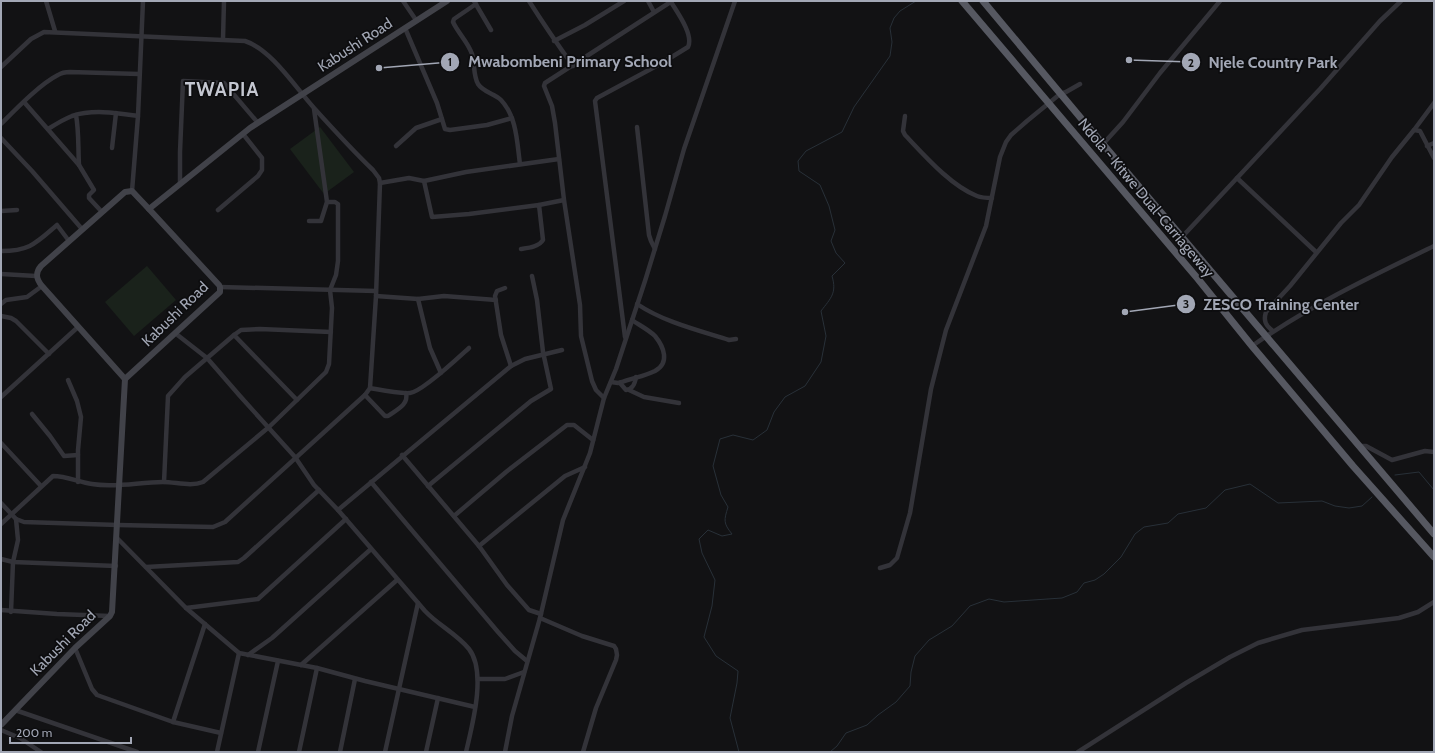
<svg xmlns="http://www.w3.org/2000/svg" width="1435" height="753" viewBox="0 0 1435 753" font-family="Cabin,sans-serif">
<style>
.garden{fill:#1a221b}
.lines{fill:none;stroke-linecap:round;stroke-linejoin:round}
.stream{stroke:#283038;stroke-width:1}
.minor{stroke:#333339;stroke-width:4.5}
.secondary{stroke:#414249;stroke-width:6}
.trunk{stroke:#565861;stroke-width:7}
.labels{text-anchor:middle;stroke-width:3.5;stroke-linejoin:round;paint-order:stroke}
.street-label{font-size:15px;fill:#a2a7b5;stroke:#0d0d0f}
.district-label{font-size:19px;font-weight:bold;letter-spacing:1px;fill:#c4c7d1;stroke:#0d0d0f}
.leader{fill:none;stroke:#a2a7b5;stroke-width:1.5}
.callout-dot{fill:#a2a7b5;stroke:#0d0d0f;stroke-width:1.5}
.mark-label{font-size:12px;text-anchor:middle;font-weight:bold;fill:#111}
.callout-label{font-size:16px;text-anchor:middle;font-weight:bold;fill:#a2a7b5;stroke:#0d0d0f;stroke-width:3.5;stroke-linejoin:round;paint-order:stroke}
</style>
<rect width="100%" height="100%" fill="#121214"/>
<g class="garden">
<path d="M 320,127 L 354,172 L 324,194 L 290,149 Z"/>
<path d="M 147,266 L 176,300 L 134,336 L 105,302 Z"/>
</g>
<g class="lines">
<g class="stream">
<path d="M 1395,475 L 1419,472 L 1434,490"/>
<path d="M 739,752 L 730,718 L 737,683 L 738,671 L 716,656 L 704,637 L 712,606 L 715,580 L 702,553 L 699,539 L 708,530 L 722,536 L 732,534 C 723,523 724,520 728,507 L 721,495 L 713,466 L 720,439 L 733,435 L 753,440 L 767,430 L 774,412 L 785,397 L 805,386 L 821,362 L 826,336 L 821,311 C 831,298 837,293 832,276 L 845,263 L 836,253 L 831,241 L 835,230 L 829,206 L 820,185 L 799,171 L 798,161 L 806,151 L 842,132 L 854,107 L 890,56 L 892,42 L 890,28 L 894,18 L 900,11 L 916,1"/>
<path d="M 830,752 L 837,746 L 846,733 L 867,725 L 878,715 L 896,702 L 910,686 L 911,672 L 915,656 L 929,640 L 952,626 L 970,606 L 989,599 L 1004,602 L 1062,598 L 1077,592 L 1084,583 L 1095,580 L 1104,574 L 1121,557 L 1135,534 L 1144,527 L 1168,523 L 1178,514 L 1206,508 L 1225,490 L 1250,484 L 1278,503 L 1322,501 L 1335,506 L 1349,508 L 1362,506 L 1372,497"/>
</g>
<g class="minor">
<path d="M 46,1 L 55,31"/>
<path d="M 403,1 L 416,20"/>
<path d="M 474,1 L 491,30"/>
<path d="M 529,1 C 543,23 558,45 573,66"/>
<path d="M 648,1 L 654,12"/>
<path d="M 476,4 L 454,19 L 453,22 C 458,33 468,42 472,54 C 475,64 473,75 478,84 C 483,92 495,94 501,100 C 517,117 517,143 520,164"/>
<path d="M 405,28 L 437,103 L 445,129 L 450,130 L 487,125 L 512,118"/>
<path d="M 223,39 L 224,1"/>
<path d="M 554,41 L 585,25 L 624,1"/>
<path d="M 1,67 L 31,39 L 44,32 L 245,41 C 272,50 295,87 314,108 C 333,129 352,150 373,170 L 379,178 L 380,183 L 376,296 L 370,388 L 365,395 L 225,522 L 213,527 L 118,525 L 24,522 L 16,519 L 1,503"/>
<path d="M 24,102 L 79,165 L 94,190 L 89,195 L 89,198 L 102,212"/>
<path d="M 76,115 C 79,131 78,148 79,165"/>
<path d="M 905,116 L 903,131 L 905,135 C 924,155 951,186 977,196 C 982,198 987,198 992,198"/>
<path d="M 1,124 C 16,109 40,84 58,75 C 61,73 66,72 70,72 L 139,74"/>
<path d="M 637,127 L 649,235 L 651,241 L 655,249"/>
<path d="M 48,129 C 56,124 64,119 72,116 C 93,109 117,113 138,116"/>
<path d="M 1414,130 L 1434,103"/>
<path d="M 1,138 L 32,171 L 82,229"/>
<path d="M 1103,144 L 1123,122 L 1160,73 L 1220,1"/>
<path d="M 396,146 L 416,128 L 442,119"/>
<path d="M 1427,146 L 1434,143"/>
<path d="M 112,148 L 116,113"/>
<path d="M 1237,178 L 1316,252"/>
<path d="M 424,181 L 432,217 L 469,214 L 539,205 L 543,240 C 539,247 528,248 521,249"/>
<path d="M 180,183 L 180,152 L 183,81 L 224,83 L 258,123"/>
<path d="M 380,183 L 409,178 L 424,181 L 466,172 L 559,159"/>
<path d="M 132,191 L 138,116 L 143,1"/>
<path d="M 539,205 L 564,200"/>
<path d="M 218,210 L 258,176 L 262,170 L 262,158 L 243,134"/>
<path d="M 1,211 L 17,210"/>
<path d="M 309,221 L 321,221 L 327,202 L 314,109"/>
<path d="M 1182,237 L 1320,89 L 1380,21 L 1401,1"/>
<path d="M 1,251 C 30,251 36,243 57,225 L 69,241"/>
<path d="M 1,274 L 36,276"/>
<path d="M 220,287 L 376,291"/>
<path d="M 505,288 L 497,291 L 495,296 L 501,335 L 511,366"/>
<path d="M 376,296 L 418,299 L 444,296 L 496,300"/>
<path d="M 418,299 L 430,348 L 441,373"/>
<path d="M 1,304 L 6,300 L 27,297 L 42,286"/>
<path d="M 637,304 C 664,322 697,330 729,340 L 736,339"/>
<path d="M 1,316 L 11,318 L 16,321 L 49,354"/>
<path d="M 1273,331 C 1266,326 1263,321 1266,312 L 1290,286 L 1341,223 L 1359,205 L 1392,157 L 1414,130 L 1420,131 L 1434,158"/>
<path d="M 175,333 L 207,358 L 240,396 L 295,457 L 314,485 L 338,510 L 425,611 C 438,625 457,634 469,649 C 487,672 472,726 466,752"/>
<path d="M 234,335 L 297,400"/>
<path d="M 625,337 L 595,101 L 597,98 L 662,63 L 688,47 C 694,35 677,12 671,2"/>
<path d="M 1252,346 C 1309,306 1372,276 1434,246"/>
<path d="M 68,380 L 77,401 L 81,417 L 78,450 L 78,482"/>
<path d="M 611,382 L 618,383 L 622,382 C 633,378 645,376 655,371 C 670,363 664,347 655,336 C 649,330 639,325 632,320"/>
<path d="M 620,383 L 626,390 C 633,389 635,384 636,377"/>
<path d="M 370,388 C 381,390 399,394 410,393 C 422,392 459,357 469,348"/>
<path d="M 629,390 L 644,397 L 679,403"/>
<path d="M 365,395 L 385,416 L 388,416 C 396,410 409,405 406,393"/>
<path d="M 1,397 L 78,327"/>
<path d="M 604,398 L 596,390 L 592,381 L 581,336 L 580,305 L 564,200 L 555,123 L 552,106 L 544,86 L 545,83 L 672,1"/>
<path d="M 32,414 L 50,436 L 64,456 L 78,455"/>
<path d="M 1,443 L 41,486"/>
<path d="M 1358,446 L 1366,446 L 1392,460 L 1425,451 L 1434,452"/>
<path d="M 402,455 L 479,546 L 507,585 L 529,610 L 541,614"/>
<path d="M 164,482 L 168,396 L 185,377 L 234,335 L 241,330 L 260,329 L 331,332"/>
<path d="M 371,482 L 498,632 L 515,651 L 527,661"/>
<path d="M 428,486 L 531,401 L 551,389 L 543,352 L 537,300 L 532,276"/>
<path d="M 338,510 L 511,366 L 525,359 L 562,350"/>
<path d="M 454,516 L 506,472 L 567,425 L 574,425 L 593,440"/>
<path d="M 1,524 L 53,476 C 66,476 79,482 92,484 C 116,488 139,482 163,482 C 176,482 191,487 203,482 L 269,427 L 326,372 L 329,364 L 332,308 L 330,290 L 336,275 L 338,261 L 338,204 L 335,202 L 327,202"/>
<path d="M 117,538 L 186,608 L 239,653 L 317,668 L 365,681 L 475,707"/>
<path d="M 479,546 L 565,476 L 585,467"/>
<path d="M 1,559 L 13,562 L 116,566"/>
<path d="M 146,567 L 238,562 L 244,558 L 319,490"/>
<path d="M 880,568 L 890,565 L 897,558 L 910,513 L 931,389 L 946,330 L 986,226 L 1000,157 L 1006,142 L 1011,135 L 1027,121 L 1060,94 L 1066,92 L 1080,84"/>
<path d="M 186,608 L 258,599 L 346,519"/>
<path d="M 1,610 L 57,614 L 110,616"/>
<path d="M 11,612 L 13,562 L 18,540 L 16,519"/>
<path d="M 540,618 L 582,636 L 614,646 L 616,649 L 617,655 L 616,660 L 596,708 L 583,752"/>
<path d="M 75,648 L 92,689 L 97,695 L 173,722 L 221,733"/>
<path d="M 248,655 L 272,638 L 371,549"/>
<path d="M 301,665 L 397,580"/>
<path d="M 478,679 L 505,679 L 524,672"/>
<path d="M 15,710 L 137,752"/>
<path d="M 173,722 L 205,624"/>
<path d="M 1,730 L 20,738 L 41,752"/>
<path d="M 217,752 L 239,653"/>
<path d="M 258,752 L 278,661"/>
<path d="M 299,752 L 317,668"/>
<path d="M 340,752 L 355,679"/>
<path d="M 385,752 L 418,603"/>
<path d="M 426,752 L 438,698"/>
<path d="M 505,752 L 512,716 L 540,618 L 563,520 L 590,453 L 604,398 L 616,369 L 645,281 L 665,216 L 684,149 L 735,1"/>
<path d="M 1078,752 L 1186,683 L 1230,657 L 1258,643 L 1302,630 L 1399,618 L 1418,612 L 1434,602"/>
</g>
<g class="secondary">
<path d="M 125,379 L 42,286 C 36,279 35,273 41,266 L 125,192 L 132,191 L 149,209"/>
<path d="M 1,725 L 75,648 L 110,616 L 112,612 L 125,379 L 220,292 L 220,287 L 219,285 L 149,209 L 250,128 L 447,1"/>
</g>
<g class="trunk">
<path d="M 962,1 L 1198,279 L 1252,346 L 1353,466 L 1434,557"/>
<path d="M 983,1 L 1085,123 L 1434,534"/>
</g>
</g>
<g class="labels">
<g class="street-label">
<text transform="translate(355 45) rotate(-33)" y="5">Kabushi Road</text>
<text transform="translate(1146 198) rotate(50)" y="5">Ndola - Kitwe Dual-Carriageway</text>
<text transform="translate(175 314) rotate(-44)" y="5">Kabushi Road</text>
<text transform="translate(63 643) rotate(-45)" y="5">Kabushi Road</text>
</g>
<g class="district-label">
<text x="222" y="96">TWAPIA</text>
</g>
</g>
<path class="leader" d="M379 68L450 62M1129 60L1191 62M1125 312L1186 304"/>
<g class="callout-dot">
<circle cx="379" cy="68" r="4"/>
<circle cx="1129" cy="60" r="4"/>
<circle cx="1125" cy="312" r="4"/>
<circle cx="450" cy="62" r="10"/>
<circle cx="1191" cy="62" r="10"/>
<circle cx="1186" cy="304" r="10"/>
</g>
<g class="mark-label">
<text x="450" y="66">1</text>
<text x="1191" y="67">2</text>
<text x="1186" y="308">3</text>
</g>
<g class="callout-label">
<text x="570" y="67">Mwabombeni Primary School</text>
<text x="1273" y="68">Njele Country Park</text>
<text x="1281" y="310">ZESCO Training Center</text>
</g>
<rect width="1435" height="753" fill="none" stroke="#a2a7b5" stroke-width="4"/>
<path d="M10 737v6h121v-6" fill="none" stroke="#a2a7b5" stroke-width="2"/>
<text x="16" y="737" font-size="12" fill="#a2a7b5" stroke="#0d0d0f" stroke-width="3" paint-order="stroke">200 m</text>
</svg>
